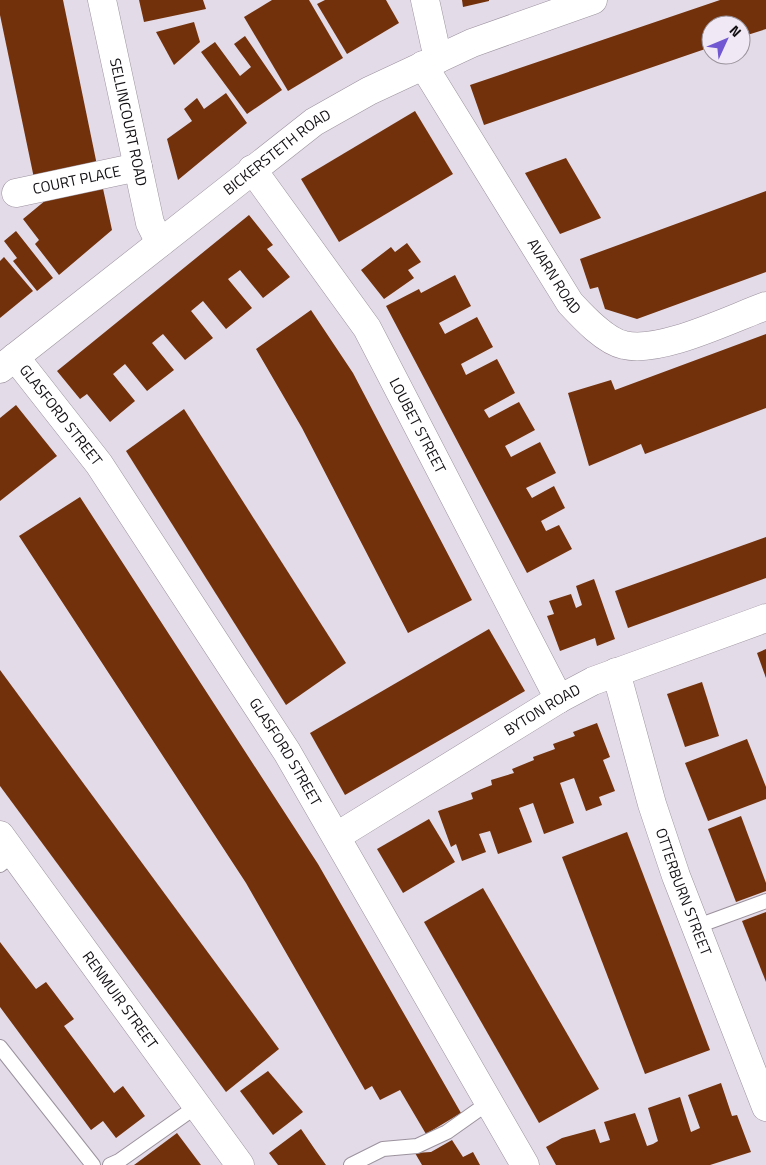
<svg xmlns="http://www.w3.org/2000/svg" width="766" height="1165" viewBox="0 0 766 1165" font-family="'Titillium Web',sans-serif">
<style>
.building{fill:#72310a}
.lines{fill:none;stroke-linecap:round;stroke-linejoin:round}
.lane-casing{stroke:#9b929e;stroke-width:16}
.street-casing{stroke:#9b929e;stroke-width:29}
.lane{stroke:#fff;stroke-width:14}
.street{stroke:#fff;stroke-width:28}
.labels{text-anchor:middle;stroke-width:5;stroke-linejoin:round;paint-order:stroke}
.street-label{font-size:15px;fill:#131014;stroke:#f1e8f5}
</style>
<rect width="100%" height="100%" fill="#e4dbe8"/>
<g class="building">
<path d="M 0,0 L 63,0 L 98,170 L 35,183 L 0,15 Z"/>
<path d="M 139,0 L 203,0 L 206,9 L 144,22 Z"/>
<path d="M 272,0 L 309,0 L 343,58 L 288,91 L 244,17 Z"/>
<path d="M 325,0 L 386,0 L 399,23 L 347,54 L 317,4 Z"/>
<path d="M 462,0 L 489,0 L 489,1 L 463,7 Z"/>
<path d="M 720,0 L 766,0 L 766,29 L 741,37 L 741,25 L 711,25 L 711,47 L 484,125 L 470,85 Z"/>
<path d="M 194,22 L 200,42 L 174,65 L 156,32 Z"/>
<path d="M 245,36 L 282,90 L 247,114 L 201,52 L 215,42 L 240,76 L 251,67 L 234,44 Z"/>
<path d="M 226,93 L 247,123 L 178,180 L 167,139 L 192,121 L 184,109 L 197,98 L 204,109 Z"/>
<path d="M 415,111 L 453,174 L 339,242 L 301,179 Z"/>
<path d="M 566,158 L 601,218 L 560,234 L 525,173 Z"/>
<path d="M 102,184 L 112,230 L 59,275 L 35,244 L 39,240 L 23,219 L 52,195 Z"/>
<path d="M 766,191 L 766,272 L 637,319 L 605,309 L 598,287 L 590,289 L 580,259 Z"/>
<path d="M 249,215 L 273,245 L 267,249 L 290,277 L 263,298 L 240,270 L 228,279 L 252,308 L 226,329 L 203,301 L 191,311 L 213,338 L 185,360 L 163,334 L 158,338 L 152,343 L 174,370 L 147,391 L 125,364 L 113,374 L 135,401 L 110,422 L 87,394 L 80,399 L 57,371 Z"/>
<path d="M 16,231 L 53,278 L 37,291 L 13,261 L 17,258 L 4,241 Z"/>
<path d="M 407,243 L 421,262 L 408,270 L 414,278 L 384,299 L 361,270 L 391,247 L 395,252 Z"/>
<path d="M 4,257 L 33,291 L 0,318 L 0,261 Z"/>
<path d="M 455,275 L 471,306 L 439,323 L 445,334 L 477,317 L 493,347 L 461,364 L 466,375 L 497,359 L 515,393 L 484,410 L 489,418 L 519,402 L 535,430 L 505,446 L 511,457 L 540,442 L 556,473 L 526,488 L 532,498 L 554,486 L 565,508 L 541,521 L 546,531 L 559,525 L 572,549 L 527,573 L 386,306 L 419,289 L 421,293 Z"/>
<path d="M 311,310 L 353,373 L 472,600 L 408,633 L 302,428 L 256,349 Z"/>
<path d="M 766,334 L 766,408 L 645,454 L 641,444 L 589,466 L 568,393 L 611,380 L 615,390 Z"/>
<path d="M 16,405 L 57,456 L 0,501 L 0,418 Z"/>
<path d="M 184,409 L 346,663 L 286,705 L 126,451 Z"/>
<path d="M 80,497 L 318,864 L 461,1113 L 426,1134 L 400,1090 L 380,1100 L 372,1086 L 365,1090 L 246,883 L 19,536 Z"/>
<path d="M 766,537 L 766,578 L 628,628 L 615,591 Z"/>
<path d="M 594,579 L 615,639 L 597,646 L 595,638 L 560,651 L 547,616 L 554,614 L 549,601 L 571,594 L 576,608 L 582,605 L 576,586 Z"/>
<path d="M 489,629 L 525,691 L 345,795 L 310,733 Z"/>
<path d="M 766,649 L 766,678 L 757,653 Z"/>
<path d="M 0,670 L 279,1049 L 226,1092 L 0,786 Z"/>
<path d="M 702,682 L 719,736 L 685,747 L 667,694 Z"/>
<path d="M 597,723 L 610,757 L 603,760 L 615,791 L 599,797 L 602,805 L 586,811 L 574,778 L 560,783 L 574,823 L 544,834 L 533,803 L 519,808 L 532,842 L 498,854 L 490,831 L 479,834 L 486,852 L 462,861 L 456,844 L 451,847 L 438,811 L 473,799 L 471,793 L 492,785 L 491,780 L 514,773 L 512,769 L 534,760 L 533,757 L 555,749 L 553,744 L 575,736 L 573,732 Z"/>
<path d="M 747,739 L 766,787 L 766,799 L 708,821 L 685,763 Z"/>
<path d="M 741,816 L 766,883 L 766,891 L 736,902 L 708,829 Z"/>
<path d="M 429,819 L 455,862 L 403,893 L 377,849 Z"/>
<path d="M 627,832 L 710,1050 L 645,1074 L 562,857 Z"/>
<path d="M 483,888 L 599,1089 L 539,1123 L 424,922 Z"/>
<path d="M 766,912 L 766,982 L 742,921 Z"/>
<path d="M 0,942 L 36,989 L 46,982 L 74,1019 L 64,1026 L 114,1093 L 123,1086 L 145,1116 L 116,1138 L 103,1121 L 91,1130 L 0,1007 Z"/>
<path d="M 268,1071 L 303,1112 L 273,1135 L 240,1091 Z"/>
<path d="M 721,1083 L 732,1116 L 737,1115 L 751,1152 L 710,1165 L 556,1165 L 546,1147 L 562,1138 L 595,1129 L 600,1143 L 610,1140 L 604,1122 L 635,1113 L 647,1146 L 653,1144 L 658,1141 L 648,1108 L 680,1097 L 691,1132 L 700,1128 L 688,1095 Z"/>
<path d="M 301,1129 L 316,1151 L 326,1165 L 278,1165 L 269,1153 Z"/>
<path d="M 177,1133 L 201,1165 L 134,1165 Z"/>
<path d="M 452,1140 L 463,1157 L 473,1152 L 480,1165 L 422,1165 L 415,1153 L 431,1152 Z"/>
</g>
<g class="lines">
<defs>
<g id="lane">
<path d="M 0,865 L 14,854"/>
<path d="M 695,927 L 766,901"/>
<path d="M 0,1047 L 93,1165"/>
<path d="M 110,1165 L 119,1161 L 197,1106"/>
<path d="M 351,1165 L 383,1149 L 417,1146 L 447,1132 L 488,1103"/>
</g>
<g id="street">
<path id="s1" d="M 102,0 L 150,223 L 160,243"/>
<path d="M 425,0 L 438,59"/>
<path id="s2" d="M 423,65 L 570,303 C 583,317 605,341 624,345 C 660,354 730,319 766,306"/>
<path id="s3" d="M 252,169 L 367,328 L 559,699"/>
<path id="s4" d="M 16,193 L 138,167"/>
<path id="s5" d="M 15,357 L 99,464 L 287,752 L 525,1165"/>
<path id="s6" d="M 0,369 L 314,122 L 369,91 L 472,43 L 593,0"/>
<path id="s7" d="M 616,672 L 652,804 L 676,876 L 766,1107"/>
<path id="s8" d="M 0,835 L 240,1165"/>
<path id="s9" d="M 337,836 L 559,699 L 593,681 L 766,618"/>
</g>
</defs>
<use href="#lane" class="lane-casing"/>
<use href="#street" class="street-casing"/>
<use href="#lane" class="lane"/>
<use href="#street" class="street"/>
</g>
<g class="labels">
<g class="street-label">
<text dy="5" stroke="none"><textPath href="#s1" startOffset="125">SELLINCOURT ROAD</textPath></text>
<text dy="5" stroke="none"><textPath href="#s6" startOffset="352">BICKERSTETH ROAD</textPath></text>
<text dy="5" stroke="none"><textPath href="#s4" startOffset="62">COURT PLACE</textPath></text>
<text dy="5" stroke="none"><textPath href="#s2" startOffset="249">AVARN ROAD</textPath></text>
<text dy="5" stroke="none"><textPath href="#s5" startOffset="74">GLASFORD STREET</textPath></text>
<text dy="5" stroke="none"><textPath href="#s3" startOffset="306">LOUBET STREET</textPath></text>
<text dy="5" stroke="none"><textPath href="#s9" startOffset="241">BYTON ROAD</textPath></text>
<text dy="5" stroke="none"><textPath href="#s5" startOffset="479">GLASFORD STREET</textPath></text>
<text dy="5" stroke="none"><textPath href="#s7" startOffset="230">OTTERBURN STREET</textPath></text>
<text dy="5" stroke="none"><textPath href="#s8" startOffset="204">RENMUIR STREET</textPath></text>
</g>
</g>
<g transform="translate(726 40) rotate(46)"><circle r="24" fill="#f1e8f5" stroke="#98929b"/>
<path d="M0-4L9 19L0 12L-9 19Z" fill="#7158d2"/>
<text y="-8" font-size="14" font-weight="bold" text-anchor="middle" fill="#131014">N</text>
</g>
</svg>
